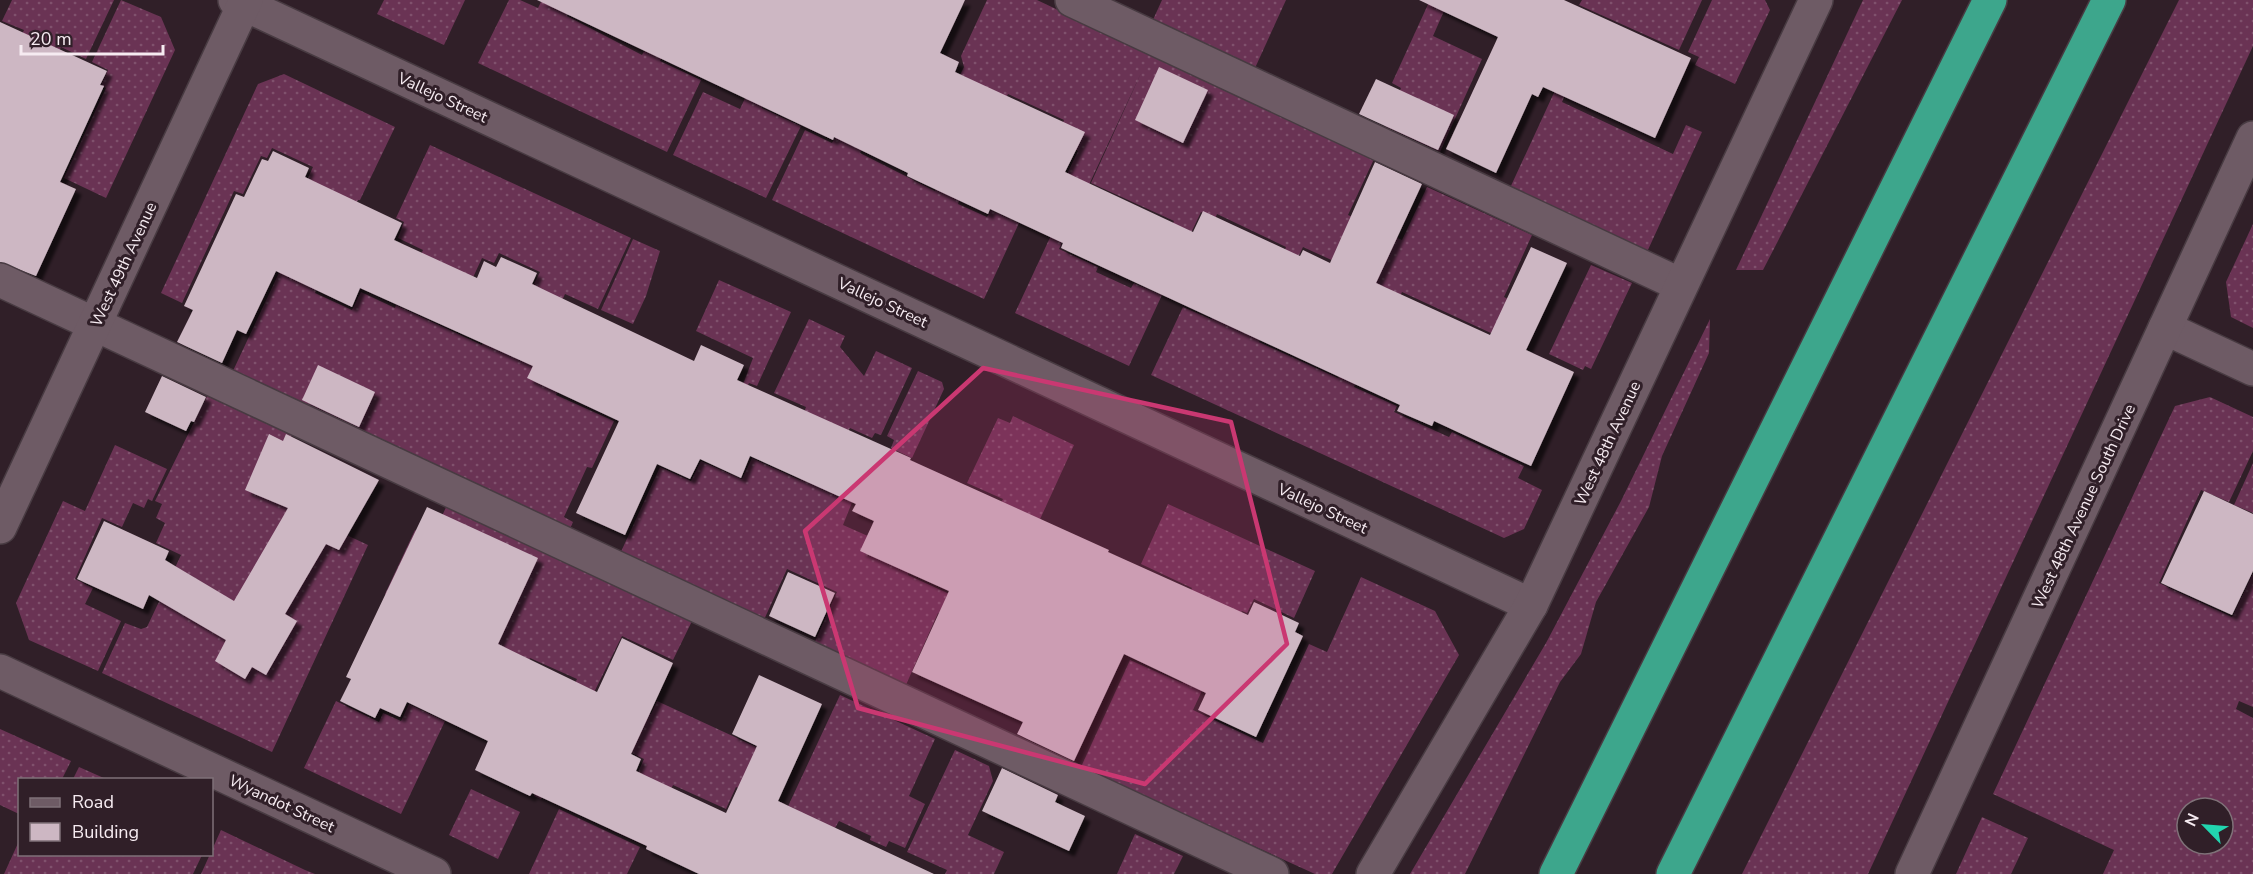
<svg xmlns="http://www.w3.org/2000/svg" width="2253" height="874" viewBox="0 0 2253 874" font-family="'Nunito Sans',sans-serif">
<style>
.grass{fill:url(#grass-dots);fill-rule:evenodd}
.building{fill:#cdb7c3;filter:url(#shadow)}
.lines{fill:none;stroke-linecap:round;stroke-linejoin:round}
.minor-casing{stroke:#483b42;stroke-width:36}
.highway-casing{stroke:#483b42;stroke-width:36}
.minor{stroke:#6e5b65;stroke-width:33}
.highway{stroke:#3da68c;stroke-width:33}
.marked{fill:#ca3872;fill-opacity:0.2;stroke:#ca3872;stroke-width:4.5;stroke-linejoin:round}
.labels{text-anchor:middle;stroke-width:6;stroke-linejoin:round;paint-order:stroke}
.street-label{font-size:16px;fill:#f6ebf1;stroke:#301f28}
</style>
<defs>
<pattern id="grass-dots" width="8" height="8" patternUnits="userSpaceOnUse" patternTransform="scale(1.5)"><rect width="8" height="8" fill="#6a3354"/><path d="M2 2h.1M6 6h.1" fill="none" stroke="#80516d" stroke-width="1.8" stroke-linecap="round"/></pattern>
<filter id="shadow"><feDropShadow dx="5.5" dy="5.5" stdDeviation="1.5" flood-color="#0009"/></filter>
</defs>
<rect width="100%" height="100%" fill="#301f28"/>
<g class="grass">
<path d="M 12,0 L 114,0 L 86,59 L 61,47 L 55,60 L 19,41 L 24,30 L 2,21 Z"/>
<path d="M 121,0 L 161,17 L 175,50 L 106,198 L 64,178 L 106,88 L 101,85 L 108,70 L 92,62 Z"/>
<path d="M 384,0 L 465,0 L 444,45 L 377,14 Z"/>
<path d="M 509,0 L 520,0 L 538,8 L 542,0 L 575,0 L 567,16 L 642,55 L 659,23 L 674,30 L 660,61 L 701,80 L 667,152 L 478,63 Z"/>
<path d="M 791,0 L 797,33 L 762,108 L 801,126 L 766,198 L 673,155 L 703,92 L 740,109 Z"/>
<path d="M 987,0 L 1037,0 L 1374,159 L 1348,215 L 1402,240 L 1427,187 L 1532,235 L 1504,297 L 1542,315 L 1493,334 L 1402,292 L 1392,313 L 1373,279 L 1303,247 L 1291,272 L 1278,266 L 1286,247 L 1217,214 L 1215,219 L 1201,212 L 1162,294 L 1144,285 L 1174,221 L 1091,183 L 1142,71 L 1059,249 L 1098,267 L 1096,272 L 1131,288 L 1134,283 L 1162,295 L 1129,366 L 1015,313 L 1066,203 L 1056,197 L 1078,151 L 1055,140 L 1064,120 L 1008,94 L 999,113 L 954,87 L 964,67 L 961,56 Z"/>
<path d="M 1162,0 L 1286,0 L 1255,68 L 1152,22 Z"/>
<path d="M 1430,0 L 1448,2 L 1433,36 L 1482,59 L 1440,152 L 1384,126 L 1401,88 L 1392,83 Z"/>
<path d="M 1582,0 L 1702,0 L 1679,50 L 1579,5 Z"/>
<path d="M 1712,0 L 1765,0 L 1770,10 L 1735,84 L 1695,65 L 1699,57 L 1688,52 Z"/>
<path d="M 1863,0 L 1902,0 L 1763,270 L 1736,270 Z"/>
<path d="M 2179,0 L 2253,0 L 2253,46 L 1868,874 L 1742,874 Z"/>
<path d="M 1570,58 L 1580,63 L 1562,102 L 1673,154 L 1686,125 L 1702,132 L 1647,252 L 1510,188 Z"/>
<path d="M 284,74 L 395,127 L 360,200 L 358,200 L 352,211 L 304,186 L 313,167 L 272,148 L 267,158 L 261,156 L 243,194 L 234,191 L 182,303 L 161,293 L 258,84 Z"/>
<path d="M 891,87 L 860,153 L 935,191 L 939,183 L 962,193 L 958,204 L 987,217 L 991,210 L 1019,223 L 984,299 L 772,200 L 805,130 L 832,143 L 837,134 Z"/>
<path d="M 430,145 L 631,238 L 598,309 L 565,294 L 540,349 L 532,288 L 540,272 L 499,253 L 494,263 L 482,258 L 450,327 L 399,303 L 423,250 L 398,238 L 404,222 L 396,218 Z"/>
<path d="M 315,196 L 352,213 L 315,293 L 352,310 L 361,292 L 395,308 L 396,305 L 482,345 L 490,329 L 562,384 L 556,395 L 614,421 L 592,468 L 587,467 L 564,517 L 573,522 L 569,531 L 232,373 Z"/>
<path d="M 2253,224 L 2253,328 L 2231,317 L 2226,282 Z"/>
<path d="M 633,239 L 660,251 L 646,296 L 633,324 L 601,310 Z"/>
<path d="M 1591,265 L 1632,283 L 1591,369 L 1585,366 L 1583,370 L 1549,354 Z"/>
<path d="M 719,280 L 791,312 L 757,386 L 749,383 L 713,463 L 753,358 L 696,331 Z"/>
<path d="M 1218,304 L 1262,336 L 1259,342 L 1338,378 L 1371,309 L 1387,316 L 1354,387 L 1397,406 L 1394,412 L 1449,437 L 1452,432 L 1524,466 L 1518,478 L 1542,490 L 1524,529 L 1504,538 L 1151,375 L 1183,307 L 1211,319 Z"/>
<path d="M 809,319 L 845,336 L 840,347 L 864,376 L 876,351 L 912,368 L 881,435 L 875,433 L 872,438 L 850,428 L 846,434 L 803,415 L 806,407 L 774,393 Z"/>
<path d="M 1710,319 L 1709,353 L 1662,456 L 1649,507 L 1596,602 L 1581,654 L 1560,682 L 1465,874 L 1410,874 L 1546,643 L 1621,501 Z"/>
<path d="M 918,371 L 942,382 L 944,389 L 912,458 L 891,448 L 894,440 L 887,436 Z"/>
<path d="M 207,396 L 292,435 L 267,492 L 295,511 L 368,545 L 272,752 L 102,673 L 125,623 L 141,629 L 147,627 L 181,555 L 156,543 L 165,523 L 156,518 L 162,504 L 155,501 Z"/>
<path d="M 2210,397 L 2253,417 L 2253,451 L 2229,502 L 2201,490 L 2159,583 L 2232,617 L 2253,573 L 2253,707 L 2239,701 L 2236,709 L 2253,718 L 2253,874 L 2103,874 L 2114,850 L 1993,794 L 2175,406 ZM 2187,808 L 2223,808 L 2223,844 L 2187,844 Z"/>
<path d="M 1013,416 L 1074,445 L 987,635 L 999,507 L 1003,499 L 967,483 L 998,418 L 1010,423 Z"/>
<path d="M 825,428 L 853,500 L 843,525 L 895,548 L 924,540 L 908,575 L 976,606 L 967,626 L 938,613 L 905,687 L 813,646 L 837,592 L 787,569 L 763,622 L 619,556 L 660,467 L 691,481 L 701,461 L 742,479 L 752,458 L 800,480 Z"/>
<path d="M 115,445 L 167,469 L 152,501 L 148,499 L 144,508 L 133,503 L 122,527 L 102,518 L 75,579 L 93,588 L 85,604 L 121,621 L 98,671 L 29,640 L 16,603 L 63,501 L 85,511 Z"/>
<path d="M 2253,463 L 2253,513 L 2234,505 Z"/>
<path d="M 1168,504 L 1315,571 L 1294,618 L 1254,599 L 1247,613 L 1242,611 L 1241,613 L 1190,594 L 1192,588 L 1141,564 Z"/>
<path d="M 447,505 L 692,621 L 673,660 L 622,636 L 541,799 L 534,796 L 569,720 L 560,715 L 577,679 L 530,658 L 511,699 L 393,598 L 385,594 L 415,530 L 432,538 Z"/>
<path d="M 1361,577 L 1435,611 L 1459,655 L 1332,874 L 1315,874 L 1081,767 L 1130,660 L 1182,683 L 1218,604 L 1238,613 L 1193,710 L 1263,743 L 1309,644 L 1327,652 Z"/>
<path d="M 599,690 L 651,714 L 657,701 L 789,762 L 770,803 L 736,787 L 726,809 L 673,785 L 645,845 L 611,830 L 644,759 L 581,729 Z"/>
<path d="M 840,695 L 935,739 L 909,796 L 925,804 L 905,848 L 889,841 L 886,847 L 870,840 L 871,836 L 839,821 L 835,828 L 776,832 Z"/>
<path d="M 336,701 L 379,722 L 383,713 L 401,721 L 409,704 L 445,721 L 401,814 L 304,768 Z"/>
<path d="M 0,729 L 71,761 L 62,779 L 20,780 L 19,814 L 0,805 Z"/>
<path d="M 955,750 L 989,766 L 993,781 L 968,835 L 1004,852 L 994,874 L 945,874 L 947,870 L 907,852 Z"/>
<path d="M 79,767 L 106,779 L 73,779 Z"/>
<path d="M 471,789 L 520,812 L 498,859 L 449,835 Z"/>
<path d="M 559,809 L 640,847 L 627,874 L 529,874 Z"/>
<path d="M 1982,817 L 2028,838 L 2011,874 L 1956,874 Z"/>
<path d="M 221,830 L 305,870 L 315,874 L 201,874 Z"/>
<path d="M 1135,834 L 1183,856 L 1174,874 L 1117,874 Z"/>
<path d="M 19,841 L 20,854 L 202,855 L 193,874 L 4,874 Z"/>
</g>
<g class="building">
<path d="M 537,0 L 965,0 L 940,53 L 959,62 L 955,72 L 1085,132 L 1065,172 L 1193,232 L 1203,211 L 1300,256 L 1303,250 L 1330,263 L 1375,162 L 1422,184 L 1376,283 L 1490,335 L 1531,247 L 1567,263 L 1526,350 L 1574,372 L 1531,466 L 1434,421 L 1432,426 L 1397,411 L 1400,405 L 1061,248 L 1063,243 L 990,209 L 988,214 L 907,176 L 908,173 L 834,137 L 833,140 Z"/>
<path d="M 1419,0 L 1564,0 L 1691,58 L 1655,138 L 1543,87 L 1538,97 L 1532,94 L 1496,173 L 1446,149 L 1498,37 Z"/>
<path d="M 0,22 L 107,71 L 100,85 L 104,86 L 60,182 L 76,189 L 36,276 L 0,262 Z"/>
<path d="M 1159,67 L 1208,90 L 1183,143 L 1135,120 Z"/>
<path d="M 1376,79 L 1454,115 L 1438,150 L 1359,114 Z"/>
<path d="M 273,151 L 309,168 L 305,177 L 402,223 L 394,240 L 477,278 L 484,261 L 496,267 L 501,257 L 537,273 L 532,284 L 694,361 L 701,345 L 744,365 L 737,380 L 911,458 L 910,460 L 1109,550 L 1108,552 L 1248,615 L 1254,602 L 1299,623 L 1295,632 L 1303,636 L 1256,737 L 1198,710 L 1206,693 L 1124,654 L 1074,761 L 1017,734 L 1023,722 L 912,672 L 949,591 L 860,551 L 874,521 L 852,511 L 856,504 L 750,456 L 741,478 L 700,459 L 690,479 L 657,464 L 625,535 L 576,513 L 619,421 L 527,378 L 533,366 L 360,288 L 352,307 L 276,271 L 246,334 L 237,330 L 222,363 L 177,342 L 193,310 L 184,306 L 236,194 L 244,197 L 262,159 L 268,161 Z"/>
<path d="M 318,365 L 375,392 L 359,427 L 302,400 Z"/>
<path d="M 162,376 L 206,397 L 194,422 L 191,421 L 186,431 L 145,412 Z"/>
<path d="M 269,434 L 283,441 L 286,434 L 379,480 L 339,550 L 326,544 L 285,614 L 297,621 L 266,675 L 252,667 L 245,679 L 215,661 L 226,640 L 149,595 L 143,609 L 77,579 L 104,521 L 169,551 L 165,560 L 234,601 L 288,508 L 245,490 Z"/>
<path d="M 2204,491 L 2253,514 L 2253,571 L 2232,615 L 2161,583 Z"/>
<path d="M 427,507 L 538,558 L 498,644 L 597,692 L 622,638 L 673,663 L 631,754 L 641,759 L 636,771 L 726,813 L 757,746 L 732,734 L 759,675 L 822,704 L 778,801 L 934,874 L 699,874 L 646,849 L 647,846 L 532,793 L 530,796 L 475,770 L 488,741 L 407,702 L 400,717 L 380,708 L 375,718 L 340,701 L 351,679 L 346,677 Z"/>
<path d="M 788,572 L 835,593 L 815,637 L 769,616 Z"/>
<path d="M 1002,768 L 1058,795 L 1055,802 L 1085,816 L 1069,851 L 982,811 Z"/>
</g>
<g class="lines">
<defs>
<g id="minor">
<path d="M 235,0 L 1531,605"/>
<path d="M 1072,0 L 1681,285"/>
<path d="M 0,280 L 1272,874"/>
<path d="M 2165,328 L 2253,369"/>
<path d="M 0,527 L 246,0"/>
<path d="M 0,671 L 434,874"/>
<path d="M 1373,874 L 1531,605 L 1816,0"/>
<path d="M 1912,874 L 2253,138"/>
</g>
<g id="highway">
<path d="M 1556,874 L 1990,0"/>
<path d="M 1673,874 L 2109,0"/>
</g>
</defs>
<use href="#minor" class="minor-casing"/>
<use href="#highway" class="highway-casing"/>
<use href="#minor" class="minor"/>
<use href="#highway" class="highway"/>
</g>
<path class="marked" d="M 983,368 L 1231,422 L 1287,644 L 1145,784 L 858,708 L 805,531 Z"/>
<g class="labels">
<g class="street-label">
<text transform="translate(443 97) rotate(25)" y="6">Vallejo Street</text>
<text transform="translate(123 264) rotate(-65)" y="6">West 49th Avenue</text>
<text transform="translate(883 302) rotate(25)" y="6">Vallejo Street</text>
<text transform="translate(1607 443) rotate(-65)" y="6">West 48th Avenue</text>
<text transform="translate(2083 506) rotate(-65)" y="6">West 48th Avenue South Drive</text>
<text transform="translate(1323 508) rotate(25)" y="6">Vallejo Street</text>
<text transform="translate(282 803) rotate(25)" y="6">Wyandot Street</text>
</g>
</g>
<rect x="18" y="778" width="195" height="78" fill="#301f28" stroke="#7f7178" stroke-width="1.5"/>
<rect x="30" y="798" width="30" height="9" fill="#6e5b65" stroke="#7f7178" stroke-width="1.5"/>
<text x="72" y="808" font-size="18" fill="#f6ebf1">Road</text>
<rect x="30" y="823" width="30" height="18" fill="#cdb7c3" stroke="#7f7178" stroke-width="1.5"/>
<text x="72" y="838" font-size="18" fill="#f6ebf1">Building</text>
<g transform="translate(2205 826) rotate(295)"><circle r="28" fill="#301f28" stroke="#7f7178" stroke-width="1.5"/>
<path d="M0-4.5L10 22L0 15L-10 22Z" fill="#22d5af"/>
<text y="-9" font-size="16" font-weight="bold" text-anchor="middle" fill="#f6ebf1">N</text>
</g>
<path d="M21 45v9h142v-9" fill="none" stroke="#f6ebf1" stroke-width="3"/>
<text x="30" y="45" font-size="18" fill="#f6ebf1" stroke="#301f28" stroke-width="4.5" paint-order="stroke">20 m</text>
</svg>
